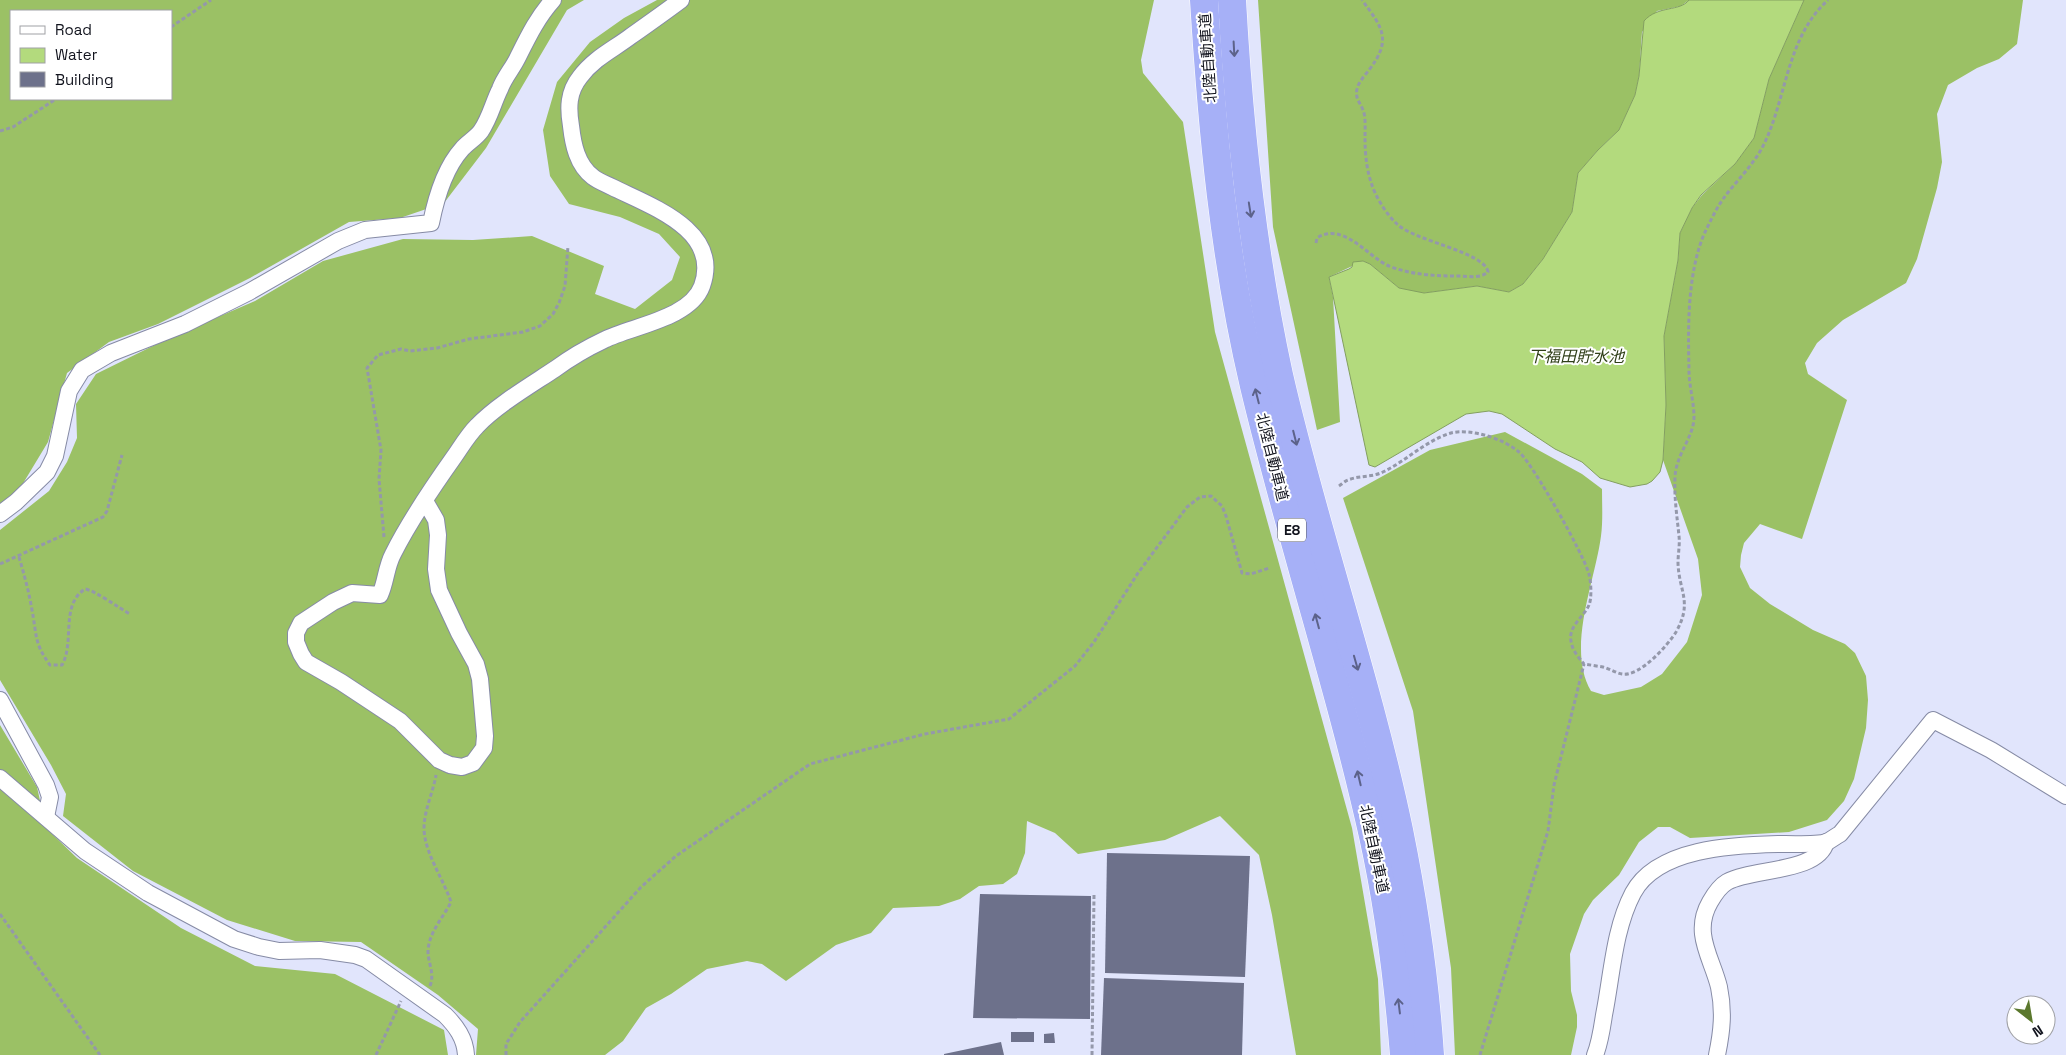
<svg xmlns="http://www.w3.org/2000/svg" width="2066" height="1055" viewBox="0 0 2066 1055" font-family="'Space Grotesk','Noto Sans JP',sans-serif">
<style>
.forest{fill:#9bc165;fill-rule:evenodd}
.water{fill:#b3da7d;stroke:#839f60}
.building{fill:#6d718b}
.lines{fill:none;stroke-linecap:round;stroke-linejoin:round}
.street-casing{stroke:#868ba5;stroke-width:18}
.highway-casing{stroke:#fff;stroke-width:29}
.path{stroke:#9498aa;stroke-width:3;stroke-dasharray:4 2.5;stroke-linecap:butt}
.street{stroke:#fff;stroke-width:16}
.highway{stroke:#a6b0f7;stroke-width:28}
.oneway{stroke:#5c628a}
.labels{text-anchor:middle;stroke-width:4;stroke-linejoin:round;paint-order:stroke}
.shield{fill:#fff;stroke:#595a62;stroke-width:1}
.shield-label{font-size:14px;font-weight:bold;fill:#12141e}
.street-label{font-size:15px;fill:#12141e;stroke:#fff}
.water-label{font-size:16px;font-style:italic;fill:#303f19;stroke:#fff}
</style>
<rect width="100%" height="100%" fill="#e1e5fc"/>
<g class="forest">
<path d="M 0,0 L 584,0 L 567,10 L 486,148 L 444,203 L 400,218 L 349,222 L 250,278 L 158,324 L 109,342 L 67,373 L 48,442 L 16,495 L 0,504 ZM 11,11 L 171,11 L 171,99 L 11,99 Z"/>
<path d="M 657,0 L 1154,0 L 1141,60 L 1143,73 L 1183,122 L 1215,332 L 1352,828 L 1378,979 L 1381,1055 L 1296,1055 L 1272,915 L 1259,855 L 1220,816 L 1165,840 L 1078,854 L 1055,833 L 1027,821 L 1025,853 L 1017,874 L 1003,884 L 979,886 L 960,899 L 939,906 L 893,908 L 871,933 L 836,945 L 786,981 L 762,964 L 747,961 L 707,969 L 671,994 L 646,1008 L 623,1041 L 605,1055 L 476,1055 L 478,1029 L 438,995 L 361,942 L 295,941 L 227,920 L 133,871 L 63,816 L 66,794 L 51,765 L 0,680 L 0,530 L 49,491 L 67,462 L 77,438 L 76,404 L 96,374 L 167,339 L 255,301 L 323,261 L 403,239 L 473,240 L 532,236 L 604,266 L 595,294 L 635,309 L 672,280 L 680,257 L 659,234 L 620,217 L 569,204 L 550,176 L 543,130 L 557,82 L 590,42 L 624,18 Z"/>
<path d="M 1258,0 L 1689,0 L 1681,6 L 1657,11 L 1642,32 L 1639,76 L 1635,95 L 1619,130 L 1598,150 L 1578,173 L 1572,212 L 1543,259 L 1523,284 L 1509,292 L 1477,286 L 1424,293 L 1411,292 L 1399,288 L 1370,264 L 1363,261 L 1329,277 L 1333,297 L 1340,422 L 1317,430 L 1273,227 Z"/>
<path d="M 1804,0 L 2023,0 L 2017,44 L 1999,59 L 1977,68 L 1948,85 L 1937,114 L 1942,162 L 1937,188 L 1917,259 L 1906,283 L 1843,320 L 1817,343 L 1805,363 L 1808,374 L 1847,400 L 1802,539 L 1760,524 L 1744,543 L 1741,555 L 1740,567 L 1750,588 L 1770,604 L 1813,630 L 1845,644 L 1855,653 L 1866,676 L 1868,700 L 1866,728 L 1854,779 L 1844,801 L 1827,820 L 1789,832 L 1690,838 L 1670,827 L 1658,827 L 1639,842 L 1619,875 L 1593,900 L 1584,914 L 1570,954 L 1571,991 L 1577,1015 L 1577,1027 L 1571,1055 L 1455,1055 L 1451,968 L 1413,711 L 1343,498 L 1430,450 L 1505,432 L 1582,474 L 1602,489 C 1602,505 1603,521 1601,536 C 1595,582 1566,648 1591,691 L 1604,695 L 1641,687 L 1662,674 L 1687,642 L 1702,595 L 1698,559 L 1663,460 L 1666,405 L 1664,336 L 1678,260 L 1680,233 L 1692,208 L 1702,195 L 1735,164 L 1754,138 L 1769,79 Z"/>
<path d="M 0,725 L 37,787 L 46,828 L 77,858 L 181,928 L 255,966 L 335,974 L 444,1030 L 448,1055 L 0,1055 Z"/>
</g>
<path class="water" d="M 1689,0 L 1804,0 L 1769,79 L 1754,138 L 1735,164 L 1701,195 L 1692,208 L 1680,233 L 1678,260 L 1664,336 L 1666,405 L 1663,460 L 1660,472 L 1652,481 L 1647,484 L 1630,487 L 1600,478 L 1582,462 L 1555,449 L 1502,414 L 1489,411 L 1466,414 L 1375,467 L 1369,465 L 1329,277 L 1349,269 L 1352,267 L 1353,262 L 1363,261 L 1370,264 L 1399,288 L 1424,293 L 1477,286 L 1509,292 L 1523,284 L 1543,259 L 1572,212 L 1578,173 L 1598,150 L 1619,130 L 1635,95 L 1639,76 L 1644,21 C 1658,5 1680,12 1689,0 Z"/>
<g class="building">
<path d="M 1107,853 L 1250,856 L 1245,977 L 1105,973 Z"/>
<path d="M 980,894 L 1091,896 L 1090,1019 L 973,1018 Z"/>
<path d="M 1104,978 L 1244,983 L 1242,1055 L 1101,1055 Z"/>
<rect x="1011" y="1032" width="23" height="10"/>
<path d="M 1054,1033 L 1055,1043 L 1044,1043 L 1044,1034 Z"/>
<path d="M 1001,1042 L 1004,1055 L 944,1055 L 944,1054 Z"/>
</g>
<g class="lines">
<defs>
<g id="street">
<path d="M 425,501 L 436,520 L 438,535 L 436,569 L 439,590 L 459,633 L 476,664 L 480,679 L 485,736 L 484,748 L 473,763 L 462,767 L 450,765 L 439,760 L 400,721 L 341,682 L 306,662 L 301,654 L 296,642 L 296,633 L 301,623 L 333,602 L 352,593 L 380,595 C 386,582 386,567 393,554 C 410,520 432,488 454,457 C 461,447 468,435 477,426 C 497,405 531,385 555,369 C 570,358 587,348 604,340 C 631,326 690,319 702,286 C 722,230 650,206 612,187 C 606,184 598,181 593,177 C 577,165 573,144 571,126 C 568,108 568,92 580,77 C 594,58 614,49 631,36 C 648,24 665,12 681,0"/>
<path d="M 0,514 L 16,502 L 47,472 L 55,456 L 69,391 L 82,370 L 111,353 L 185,324 L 249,292 L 338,241 L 365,230 L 431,223 C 436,198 444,169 462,149 C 467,143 476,138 481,131 C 490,118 493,103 500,89 C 504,78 512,69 517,59 C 528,37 537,18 553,0"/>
<path d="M 0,700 L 46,785 L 50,797 L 46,817"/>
<path d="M 0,778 L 85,851 L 148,893 L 234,939 L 259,947 L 279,951 L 320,950 L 355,955 L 366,959 L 445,1015 C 456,1026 465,1038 466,1055"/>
<path d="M 1595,1055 C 1600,1043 1602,1028 1604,1015 C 1612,975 1614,929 1633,893 C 1657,848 1733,845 1778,844 C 1789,844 1818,845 1827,842 C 1831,840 1836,836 1840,834 L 1933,720 L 1991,750 L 2066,796"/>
<path d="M 1717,1055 C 1722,1031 1724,1011 1719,987 C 1712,958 1692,933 1710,902 C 1714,895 1720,886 1727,882 C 1752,868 1818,873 1826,842"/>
</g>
<g id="highway">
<path d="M 1204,0 C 1212,130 1224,259 1254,386 C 1290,537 1339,684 1373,836 C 1389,908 1398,981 1404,1055"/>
<path d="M 1232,0 C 1239,126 1252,251 1279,375 C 1314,528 1367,677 1399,830 C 1414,904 1425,979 1430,1055"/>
</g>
</defs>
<use href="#street" class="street-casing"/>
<use href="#highway" class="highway-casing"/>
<g class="path">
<path d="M 171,27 L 211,0"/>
<path d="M 0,131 L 13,127 L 56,99"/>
<path d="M 1316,243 L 1317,238 C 1343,221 1368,257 1389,266 C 1412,275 1435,276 1458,276 C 1468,276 1480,279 1488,272 C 1485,252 1414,241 1397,224 C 1386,214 1375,196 1371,182 C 1366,167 1365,151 1365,137 C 1365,129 1366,117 1363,110 C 1360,102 1355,99 1357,89 C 1358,83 1365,75 1369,70 C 1392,40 1383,28 1362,0"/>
<path d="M 1339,486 C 1342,484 1345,481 1348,480 C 1360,475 1372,478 1385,471 C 1407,460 1427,440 1451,433 C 1471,428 1504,439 1519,452 C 1533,464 1584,555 1589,574 C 1591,582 1592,598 1589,605 C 1584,617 1568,626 1571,641 C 1572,650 1579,658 1584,664 C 1590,665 1597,666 1603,667 C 1610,669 1616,673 1622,674 C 1640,677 1668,645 1676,632 C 1693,602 1679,592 1678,563 C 1678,554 1680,545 1679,536 C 1677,516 1674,497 1675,477 C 1676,454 1694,437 1694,417 C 1694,402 1689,386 1689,370 C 1688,328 1687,270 1706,230 C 1711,220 1716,209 1723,199 C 1736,181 1755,164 1765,142 C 1787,95 1787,37 1828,0"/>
<path d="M 384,537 L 379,479 L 381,450 L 367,368 L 378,355 L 401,349 L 410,351 L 437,348 L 469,339 L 523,332 L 540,326 L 553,314 L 559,303 L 565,286 L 568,246"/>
<path d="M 19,557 C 24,574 29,592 32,610 C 37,636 34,643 50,665 L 62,665 C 75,642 60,605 85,589 C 94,590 119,608 130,614"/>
<path d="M 0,564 L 103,517 L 107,511 L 122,455"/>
<path d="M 0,914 L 100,1055"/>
<path d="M 430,986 C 435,974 428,963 428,951 C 429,932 443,918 451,902 C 443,878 425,854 424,829 C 424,810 433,793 436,775"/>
<path d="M 376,1055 L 401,1001"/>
<path d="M 506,1055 L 506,1044 L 520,1022 L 641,887 L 676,856 L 810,764 L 925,734 L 1009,719 L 1075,666 L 1094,642 L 1138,573 L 1187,507 L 1200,497 L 1211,496 L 1222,506 L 1226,516 L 1242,573 L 1251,574 L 1269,568"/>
<path d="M 1092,1055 L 1094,895"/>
<path d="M 1480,1055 L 1548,831 L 1554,785 L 1584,664"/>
</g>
<use href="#street" class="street"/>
<use href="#highway" class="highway"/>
</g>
<defs><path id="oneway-shaft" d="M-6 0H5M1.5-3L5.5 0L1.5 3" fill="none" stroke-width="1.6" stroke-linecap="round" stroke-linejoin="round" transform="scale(1.25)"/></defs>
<g class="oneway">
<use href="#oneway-shaft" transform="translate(1234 49) rotate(87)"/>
<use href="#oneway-shaft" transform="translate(1250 210) rotate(81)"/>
<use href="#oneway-shaft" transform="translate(1257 396) rotate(-104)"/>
<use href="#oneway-shaft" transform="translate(1295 438) rotate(76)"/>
<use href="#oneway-shaft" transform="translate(1317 621) rotate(-105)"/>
<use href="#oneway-shaft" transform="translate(1356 663) rotate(74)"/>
<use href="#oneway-shaft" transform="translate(1359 778) rotate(-103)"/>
<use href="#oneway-shaft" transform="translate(1399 1006) rotate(-97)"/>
</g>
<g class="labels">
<rect class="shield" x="1278" y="518.5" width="28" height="23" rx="4"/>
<g class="shield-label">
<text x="1292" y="535">E8</text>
</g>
<g class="street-label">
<text transform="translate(1208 58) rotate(-94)" y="5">北陸自動車道</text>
<text transform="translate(1272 457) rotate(76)" y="5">北陸自動車道</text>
<text transform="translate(1374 849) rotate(78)" y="5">北陸自動車道</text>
</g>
<g class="water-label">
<text x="1576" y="362">下福田貯水池</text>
</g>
</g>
<rect x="10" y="10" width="162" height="90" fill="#ffffff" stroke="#a0a1a5"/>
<rect x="20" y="26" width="25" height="8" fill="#ffffff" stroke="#a0a1a5"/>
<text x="55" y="35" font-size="15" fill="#12141e">Road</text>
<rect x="20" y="48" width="25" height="15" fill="#b3da7d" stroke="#a0a1a5"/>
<text x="55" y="60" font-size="15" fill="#12141e">Water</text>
<rect x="20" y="72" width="25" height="15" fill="#6d718b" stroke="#a0a1a5"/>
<text x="55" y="85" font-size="15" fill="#12141e">Building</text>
<g transform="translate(2031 1020) rotate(149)"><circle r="24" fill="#ffffff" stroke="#a0a1a5"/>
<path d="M0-4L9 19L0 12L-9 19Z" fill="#5b782d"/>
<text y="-8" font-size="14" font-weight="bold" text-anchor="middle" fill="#12141e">N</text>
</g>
</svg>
